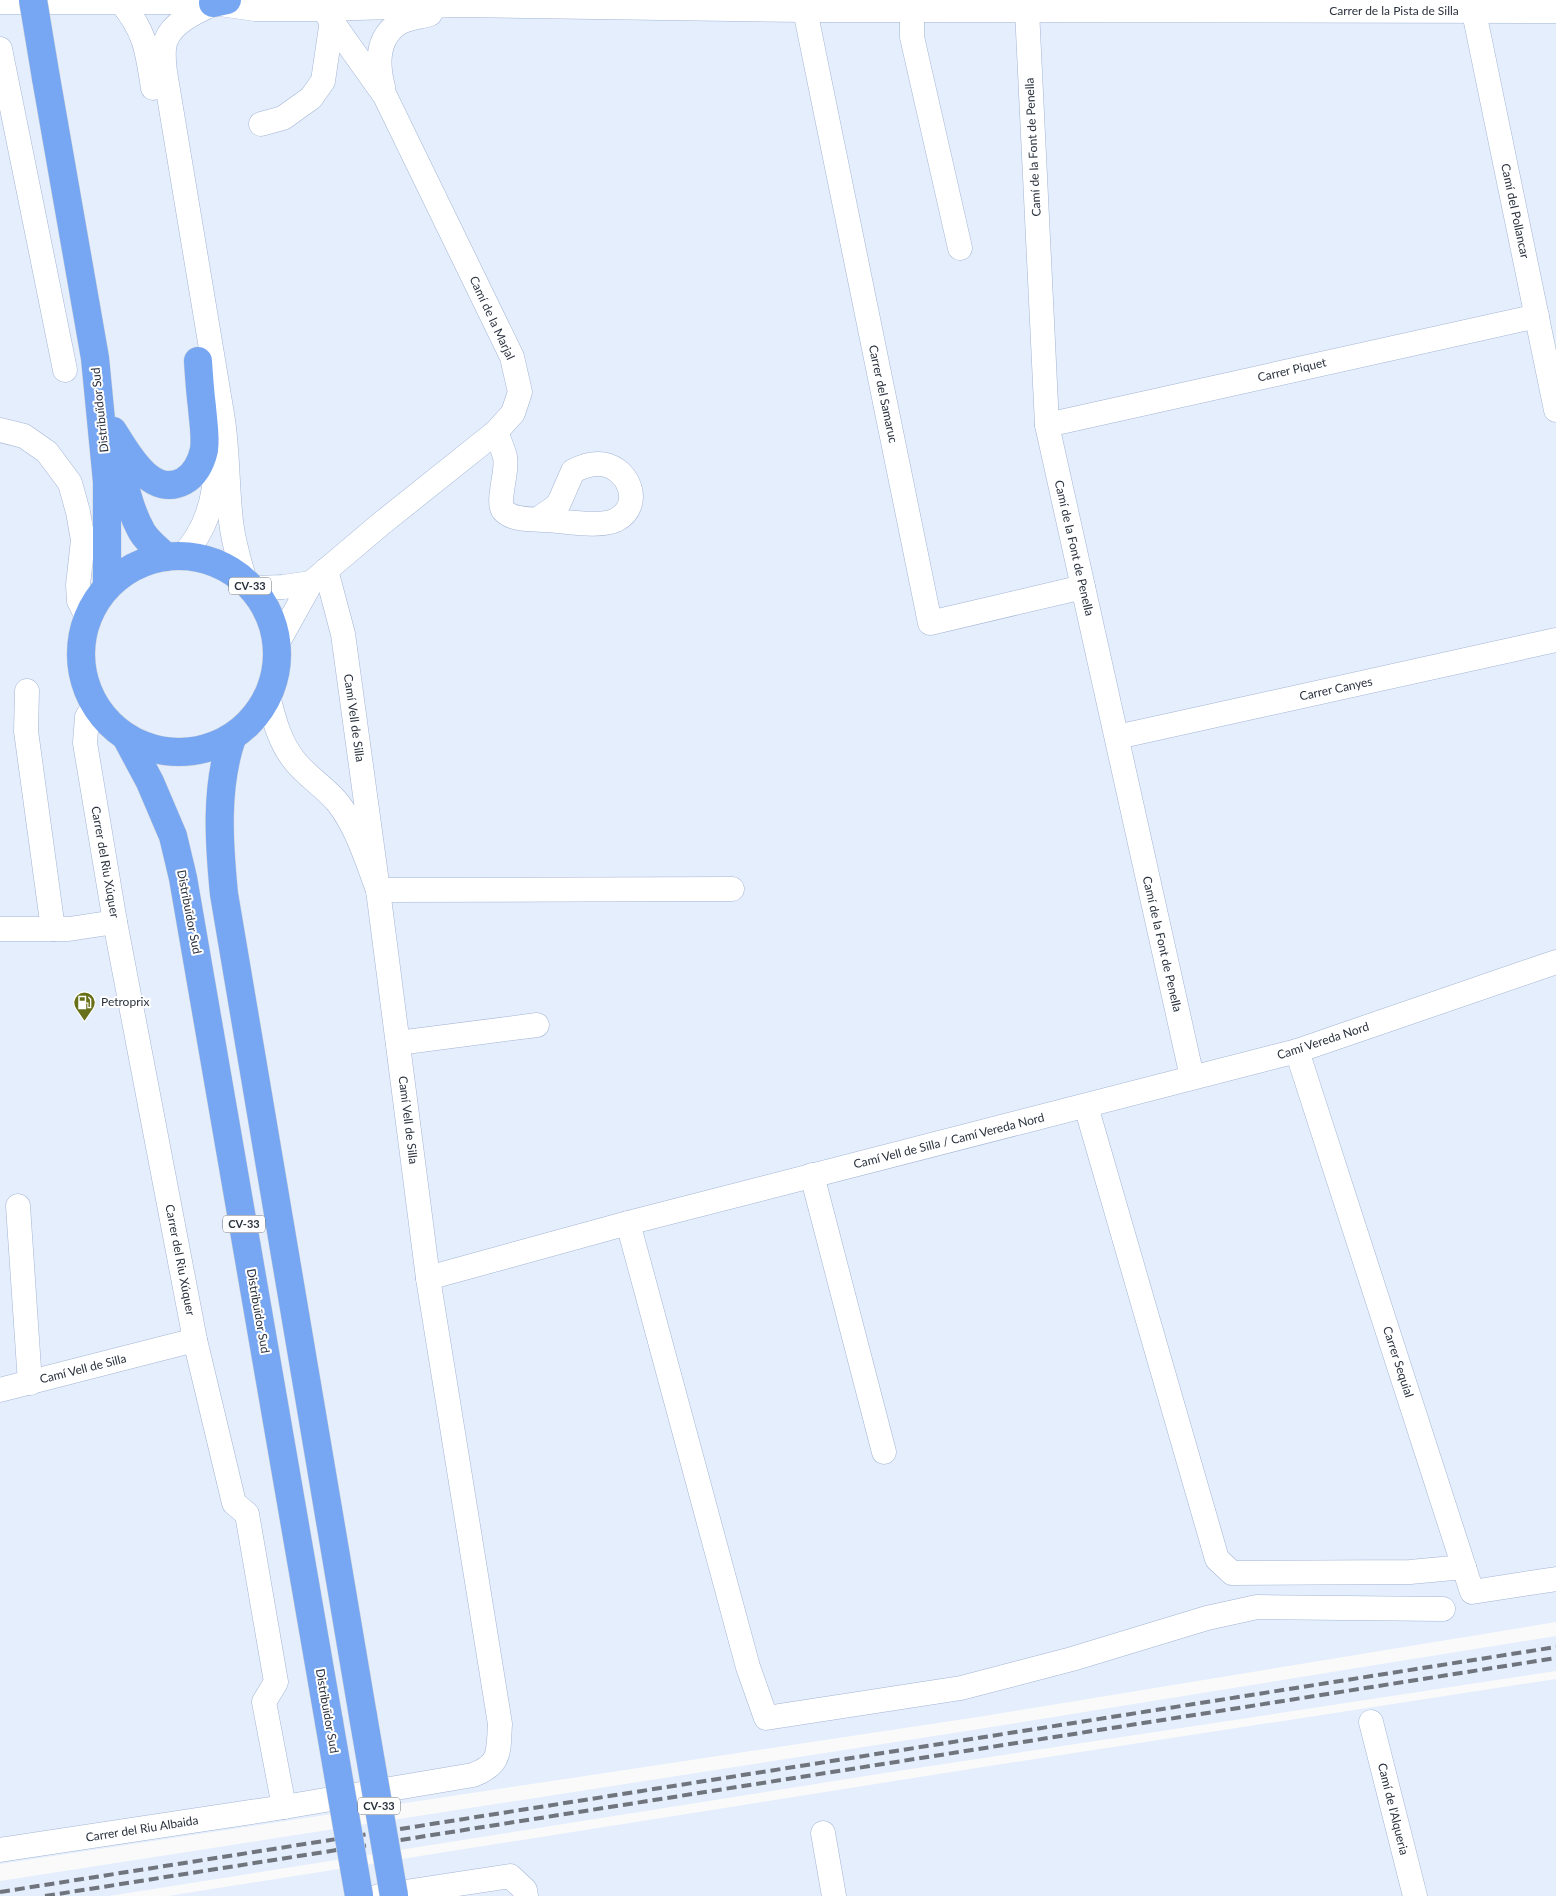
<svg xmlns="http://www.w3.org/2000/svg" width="1556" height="1896" viewBox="0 0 1556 1896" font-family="Lato,sans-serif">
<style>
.built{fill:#e4eefd}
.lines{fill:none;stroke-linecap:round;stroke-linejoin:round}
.minor-casing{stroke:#a3b5d3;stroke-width:25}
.highway-casing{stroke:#d4d6d8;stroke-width:29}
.minor{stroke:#fff;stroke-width:24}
.highway{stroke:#77a7f2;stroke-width:28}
.rail{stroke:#70757d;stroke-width:4;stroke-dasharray:10 5;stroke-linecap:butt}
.highway-bridge-casing{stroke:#d4d6d8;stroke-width:29;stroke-linecap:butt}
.highway-bridge{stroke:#77a7f2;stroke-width:28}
.labels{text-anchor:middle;stroke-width:4;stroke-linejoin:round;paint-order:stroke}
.shield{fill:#fff;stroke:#6a7078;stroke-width:1}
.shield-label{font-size:11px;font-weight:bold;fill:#2a323e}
.street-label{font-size:12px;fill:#2a323e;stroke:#fff}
.poi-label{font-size:12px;fill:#2a323e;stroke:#fff;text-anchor:start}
</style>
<rect width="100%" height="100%" fill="#fafafa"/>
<g class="built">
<path d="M 0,0 L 1556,0 L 1556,1622 L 984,1716 L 0,1864 Z"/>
<path d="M 1556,1636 L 1556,1671 L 891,1772 L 109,1896 L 0,1896 L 0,1881 L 973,1730 Z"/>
<path d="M 1556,1679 L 1556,1896 L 168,1896 L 983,1767 Z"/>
</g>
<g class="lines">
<defs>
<g id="minor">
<path d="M 0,2 L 178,2 L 213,3 L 255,9 L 323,9 L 461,5 L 805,10 L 1556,11"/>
<path d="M 121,2 C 146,33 147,50 153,88"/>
<path d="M 213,4 C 196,12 173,22 166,40 C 162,50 164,63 165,72 L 223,420 C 228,454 227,487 231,521 C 233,541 239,561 245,581"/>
<path d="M 805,10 L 930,623 L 1083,587"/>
<path d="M 912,10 L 912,37 L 960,248"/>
<path d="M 1027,10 L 1047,425 L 1192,1077"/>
<path d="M 1474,12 L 1556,410"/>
<path d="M 0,49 L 65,370"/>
<path d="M 383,87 C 377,64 376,38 399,23 C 408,18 421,17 430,14"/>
<path d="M 261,124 L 283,118 L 311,98 L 323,81 L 332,20"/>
<path d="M 1047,425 L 1537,316"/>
<path d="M 0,430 L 24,436 L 47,452 L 70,483 L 78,512 L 83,540 L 78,585 L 79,601 L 88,619"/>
<path d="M 496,432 C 499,440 503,449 505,457 C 507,467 503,481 502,491 C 501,497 500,505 503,510 C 512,521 534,519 547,520 C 566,521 599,528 616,520 C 645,505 628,464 598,464 C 589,464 581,467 573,471 L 559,503 L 554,508 L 538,519"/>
<path d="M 182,556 C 207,530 215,498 216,463"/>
<path d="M 311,583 L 382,523 L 496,432 L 513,413 L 520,392 L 512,357 L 385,96 L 323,9"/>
<path d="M 252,588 L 283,587 L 311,583 L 277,644"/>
<path d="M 27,691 L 26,731 L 53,929"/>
<path d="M 268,696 C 274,719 279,741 294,760 C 306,776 325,787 338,803 C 357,827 367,861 378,890 L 732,889"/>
<path d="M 95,705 L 87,717 L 85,743 L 115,922 L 195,1340 L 234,1503 L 247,1514 L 276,1682 L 264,1702 L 284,1807"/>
<path d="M 1117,737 L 1556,640"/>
<path d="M 0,929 L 69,929 L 115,922"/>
<path d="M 398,1043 L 537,1025"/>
<path d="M 1297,1051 L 1472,1592 L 1556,1579"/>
<path d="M 1086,1106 L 1217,1559 L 1232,1573 L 1410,1572 L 1464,1567"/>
<path d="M 812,1175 L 884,1452"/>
<path d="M 18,1206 L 30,1383"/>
<path d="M 628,1223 L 748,1667 L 766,1718 L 961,1688 L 1072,1659 L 1207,1618 L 1257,1607 L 1443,1609"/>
<path d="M 428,1278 L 628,1223 L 1297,1051 L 1556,962"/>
<path d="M 0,1390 L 195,1340"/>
<path d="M 1371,1722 L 1415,1896"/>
<path d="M 823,1833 L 834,1896"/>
<path d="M 0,1850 L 284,1807 L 473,1775 C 502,1764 498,1751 500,1724 L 428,1278 L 378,890 L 343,634 L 326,570"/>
<path d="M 379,1896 L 510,1876 L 525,1890 L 526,1896"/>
</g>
<g id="highway">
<path d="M 213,3 L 227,0"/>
<path d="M 46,78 L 95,358 L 107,482 L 107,587"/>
<path d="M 113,431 C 127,453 151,499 184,481 C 196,474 201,463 204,450 C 206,436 203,421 202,407 C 200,392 199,376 198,361"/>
<path d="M 118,454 C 123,480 129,509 142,532 C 148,542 158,549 166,557"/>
<circle cx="179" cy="654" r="98"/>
<path d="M 126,737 L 150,782 L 173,836 L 183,878 L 329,1722"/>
<path d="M 232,738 C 215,787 219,843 224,894 L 363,1716"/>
</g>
</defs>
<use href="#minor" class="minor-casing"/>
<use href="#highway" class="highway-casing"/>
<use href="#minor" class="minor"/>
<use href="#highway" class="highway"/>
<g class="rail">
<path d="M 0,1892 L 1556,1647"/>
<path d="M 45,1896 L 1556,1658"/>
</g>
<defs>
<g id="highway-bridge">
<path d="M 33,0 L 46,78"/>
<path d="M 363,1716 L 394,1896"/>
<path d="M 329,1722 L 359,1896"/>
</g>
</defs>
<use href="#highway-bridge" class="highway-bridge-casing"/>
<use href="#highway-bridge" class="highway-bridge"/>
</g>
<defs>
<symbol id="fuel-pin" viewBox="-11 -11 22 30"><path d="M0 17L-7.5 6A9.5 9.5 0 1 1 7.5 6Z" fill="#687119" stroke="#fff"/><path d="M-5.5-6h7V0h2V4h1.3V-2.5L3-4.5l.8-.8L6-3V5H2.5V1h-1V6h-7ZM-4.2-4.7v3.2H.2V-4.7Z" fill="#fff"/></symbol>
</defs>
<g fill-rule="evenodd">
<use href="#fuel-pin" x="72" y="990" width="25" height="34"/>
</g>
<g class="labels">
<g class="shield">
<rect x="229" y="577.5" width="42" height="17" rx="4"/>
<rect x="223" y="1215.5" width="42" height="17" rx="4"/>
<rect x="358" y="1797.5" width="42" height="17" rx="4"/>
</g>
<g class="shield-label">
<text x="250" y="590">CV-33</text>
<text x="244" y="1228">CV-33</text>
<text x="379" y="1810">CV-33</text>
</g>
<g class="street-label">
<text x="1394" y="15">Carrer de la Pista de Silla</text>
<text transform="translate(1033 147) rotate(-93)" y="4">Camí de la Font de Penella</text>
<text transform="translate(1515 211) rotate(78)" y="4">Camí del Pollancar</text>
<text transform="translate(492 318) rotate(65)" y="4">Camí de la Marjal</text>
<text transform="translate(1292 370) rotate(-13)" y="4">Carrer Piquet</text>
<text transform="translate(883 394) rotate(78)" y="4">Carrer del Samaruc</text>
<text transform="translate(100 410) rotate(-96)" y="4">Distribuïdor Sud</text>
<text transform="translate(1074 548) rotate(77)" y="4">Camí de la Font de Penella</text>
<text transform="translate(1336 689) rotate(-12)" y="4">Carrer Canyes</text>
<text transform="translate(354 718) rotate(82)" y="4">Camí Vell de Silla</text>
<text transform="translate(105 862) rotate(80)" y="4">Carrer del Riu Xúquer</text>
<text transform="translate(189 912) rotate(79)" y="4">Distribuïdor Sud</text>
<text transform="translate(1162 944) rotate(77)" y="4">Camí de la Font de Penella</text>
<text transform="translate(1323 1041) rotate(-18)" y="4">Camí Vereda Nord</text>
<text transform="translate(408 1120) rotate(83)" y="4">Camí Vell de Silla</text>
<text transform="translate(949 1141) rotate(-14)" y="4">Camí Vell de Silla / Camí Vereda Nord</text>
<text transform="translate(180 1260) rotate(79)" y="4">Carrer del Riu Xúquer</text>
<text transform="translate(258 1311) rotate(80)" y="4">Distribuïdor Sud</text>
<text transform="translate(1398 1362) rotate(72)" y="4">Carrer Sequial</text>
<text transform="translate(83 1369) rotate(-14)" y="4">Camí Vell de Silla</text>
<text transform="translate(327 1711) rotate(80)" y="4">Distribuïdor Sud</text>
<text transform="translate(1393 1809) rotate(76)" y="4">Camí de l'Alqueria</text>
<text transform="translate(142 1829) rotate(-9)" y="4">Carrer del Riu Albaida</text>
</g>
<g class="poi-label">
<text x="101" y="1006">Petroprix</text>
</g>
</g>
</svg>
